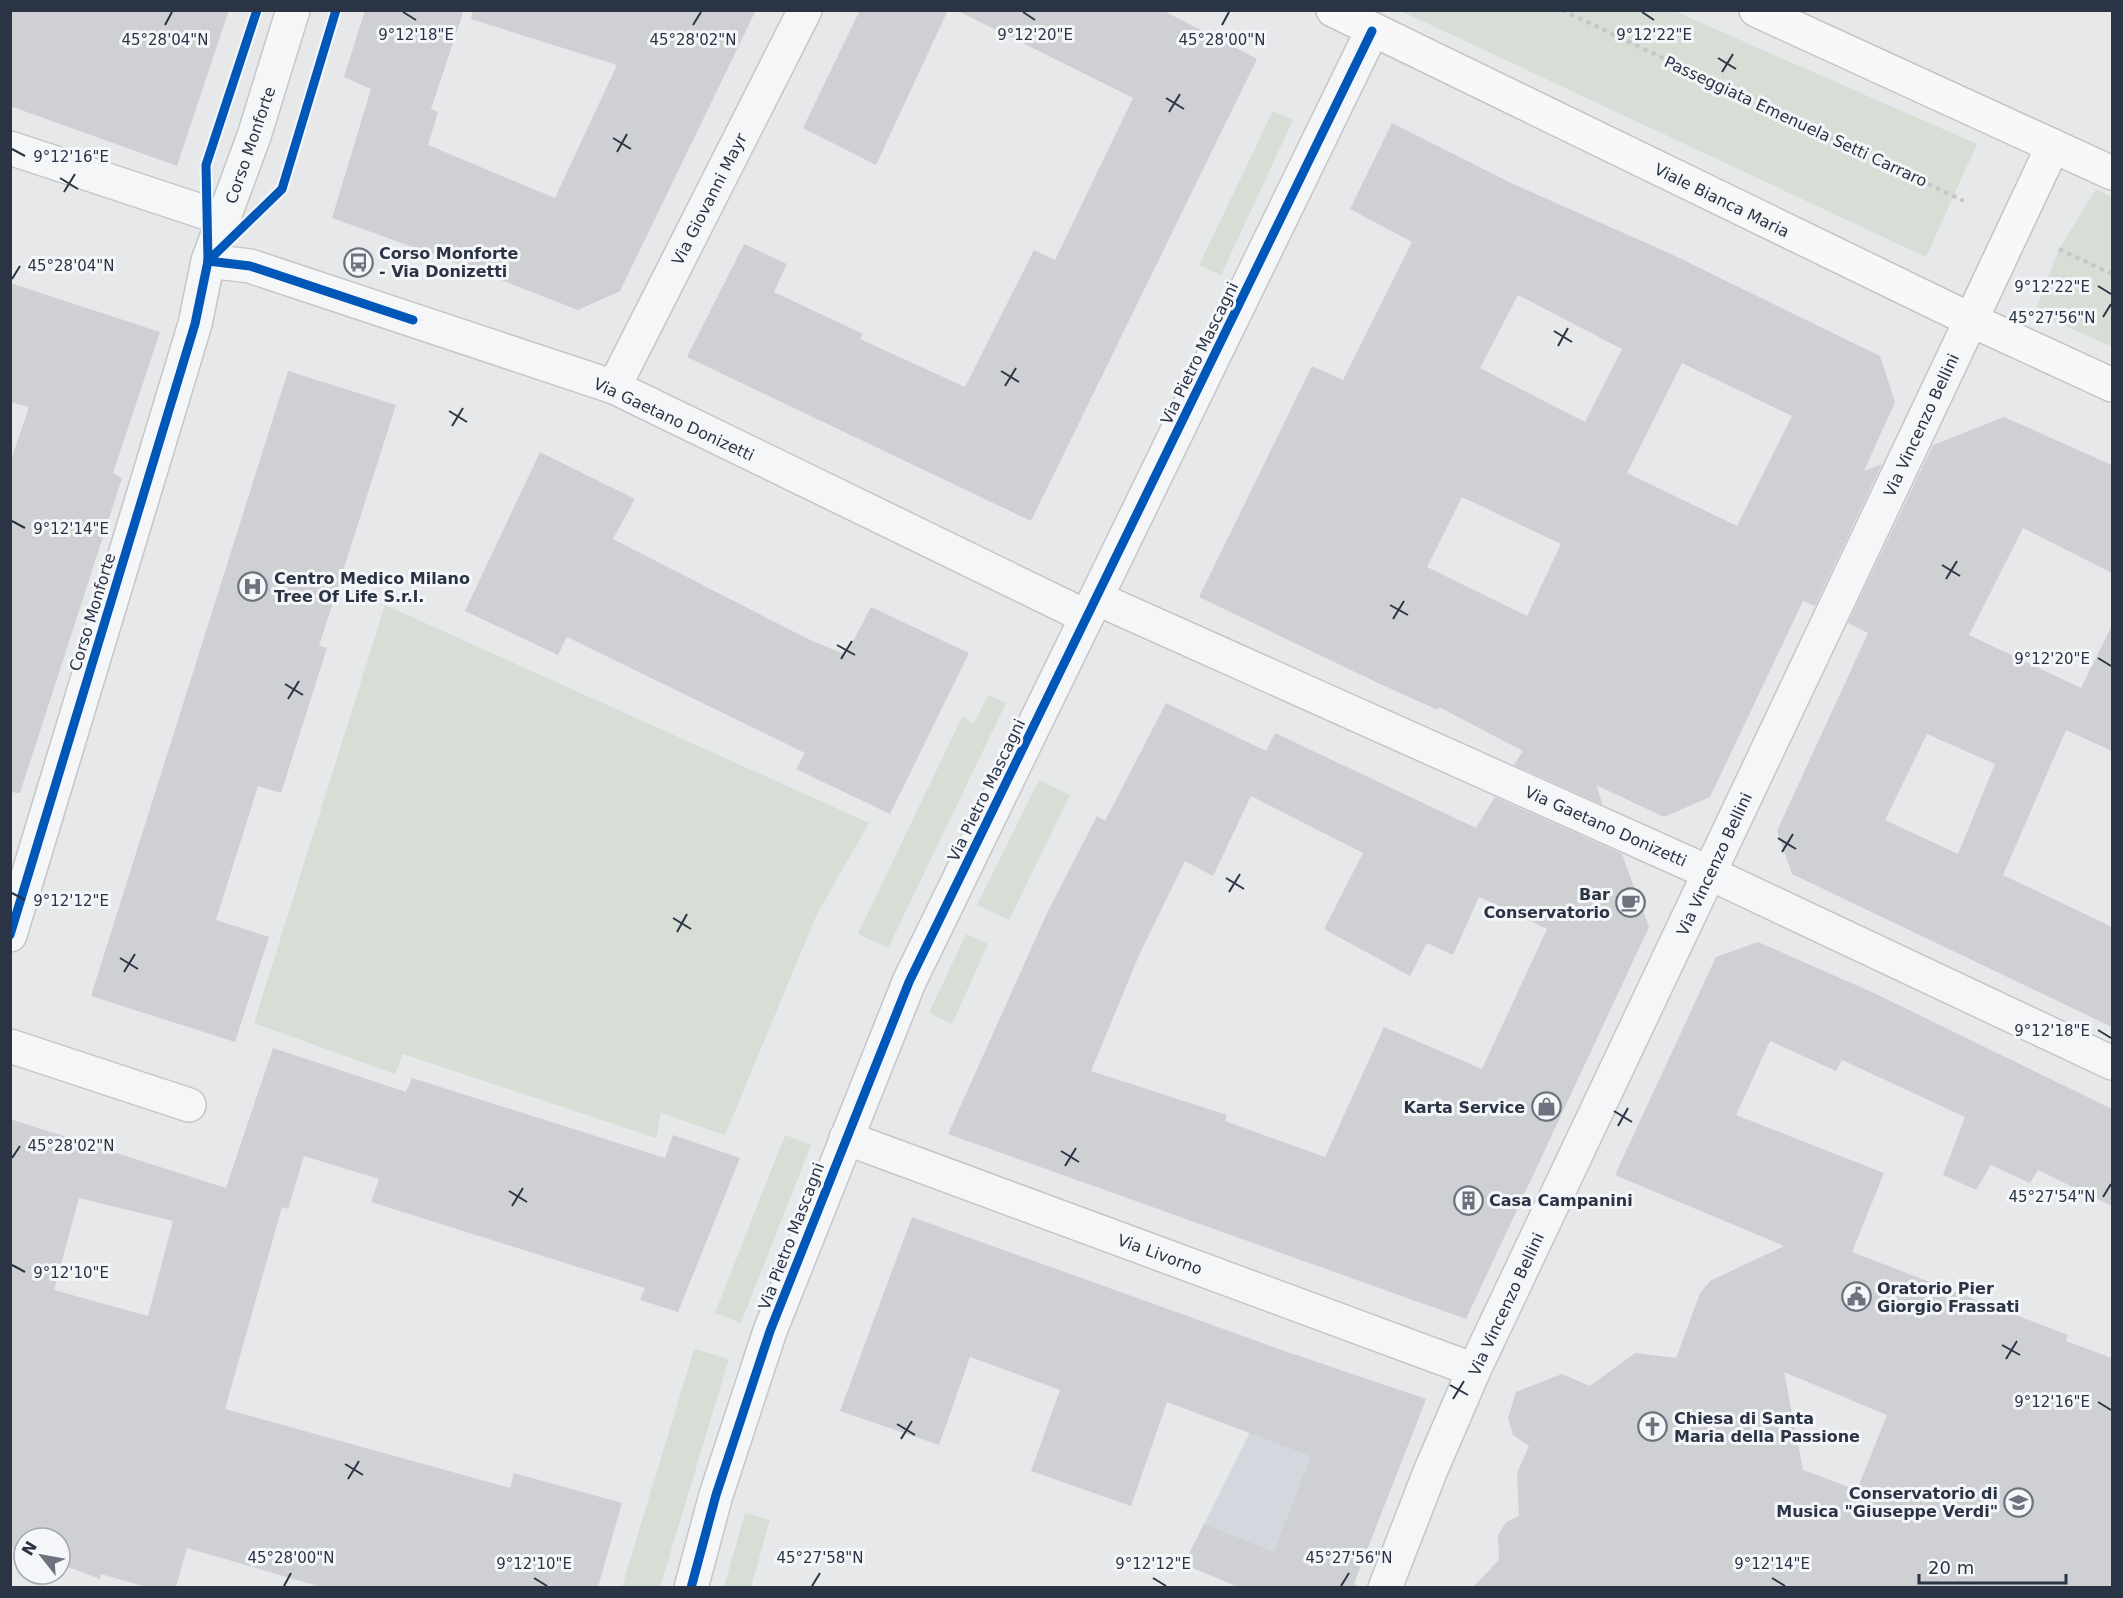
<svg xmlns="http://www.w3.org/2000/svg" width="2123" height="1598" viewBox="0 0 2123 1598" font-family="'DejaVu Sans',sans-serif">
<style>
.built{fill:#d4d7dd}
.green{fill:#d6ded6}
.building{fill:#ced0d3;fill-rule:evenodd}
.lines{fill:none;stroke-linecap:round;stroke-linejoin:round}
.minor-casing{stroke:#c4c6c8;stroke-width:36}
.major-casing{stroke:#c2c5c8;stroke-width:36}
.path{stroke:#c5c6ca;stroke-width:4;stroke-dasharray:4.5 4.5;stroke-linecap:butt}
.minor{stroke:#f5f6f7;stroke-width:33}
.major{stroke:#f8f8f8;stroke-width:33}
.cycleway-casing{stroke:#f4f6f9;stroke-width:13}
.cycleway{stroke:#0057b8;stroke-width:9}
.ticks{fill:none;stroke:#2b3445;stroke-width:2}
.labels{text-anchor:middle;stroke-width:6;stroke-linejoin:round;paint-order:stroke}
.street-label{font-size:16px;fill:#2b3445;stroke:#f4f6f9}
.poi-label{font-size:16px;font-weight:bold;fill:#2b3445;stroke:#f4f6f9;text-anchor:start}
.ticks-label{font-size:15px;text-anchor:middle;fill:#2b3445;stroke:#f4f6f9;stroke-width:6;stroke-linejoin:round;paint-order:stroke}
</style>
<rect width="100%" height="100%" fill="#e6e8ea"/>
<path class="built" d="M 1290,1353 L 1426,1399 L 1355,1581 L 1295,1558 L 1282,1587 L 1255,1577 L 1238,1587 L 1184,1564 Z"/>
<g class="green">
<path d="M 1401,11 L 1674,11 L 1977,144 L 1926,257 Z"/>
<path d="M 1273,111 L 1293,120 L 1221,275 L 1199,265 Z"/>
<path d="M 2096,189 L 2112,197 L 2112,347 L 2035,312 L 2059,249 Z"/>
<path d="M 385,605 L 869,823 L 817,914 L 725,1135 L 661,1113 L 656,1138 L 403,1054 L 395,1074 L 254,1023 Z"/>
<path d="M 988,695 L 1006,703 L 888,948 L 858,934 L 962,717 L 974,723 Z"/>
<path d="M 1039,780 L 1070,795 L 1009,920 L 977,905 Z"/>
<path d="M 966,934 L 988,944 L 952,1024 L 929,1013 Z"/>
<path d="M 785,1135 L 811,1145 L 741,1323 L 715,1313 Z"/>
<path d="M 694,1349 L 729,1359 L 660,1587 L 622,1587 Z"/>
<path d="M 745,1513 L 770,1520 L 751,1587 L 724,1587 Z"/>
</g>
<g class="building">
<path d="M 10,10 L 229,10 L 177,166 L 10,106 Z"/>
<path d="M 365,10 L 464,10 L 431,109 L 438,112 L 428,145 L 555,198 L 617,65 L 471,19 L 473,10 L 756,10 L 620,291 L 578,310 L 452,261 L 332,218 L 371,89 L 344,77 Z"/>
<path d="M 860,10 L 948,10 L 876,165 L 803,128 Z"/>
<path d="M 956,10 L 1162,10 L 1257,59 L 1031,521 L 687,357 L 744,244 L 787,264 L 774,292 L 863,334 L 860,339 L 965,387 L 1034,250 L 1055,260 L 1133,98 Z"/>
<path d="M 1392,123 L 1511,183 L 1671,254 L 1880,356 L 1895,402 L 1864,471 L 1882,464 L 1815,606 L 1803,601 L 1710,797 L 1664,817 L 1596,785 L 1603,805 L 1514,765 L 1523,751 L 1439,707 L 1438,710 L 1380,684 L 1199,597 L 1312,366 L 1343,380 L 1412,242 L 1350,209 ZM 1518,295 L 1622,349 L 1585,422 L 1480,368 ZM 1682,363 L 1792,416 L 1737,526 L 1627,473 ZM 1462,497 L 1561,544 L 1527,616 L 1427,567 Z"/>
<path d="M 10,283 L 160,332 L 113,473 L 122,478 L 20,793 L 10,792 L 10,463 L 29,407 L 10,402 Z"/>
<path d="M 288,371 L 396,405 L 319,646 L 327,648 L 281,793 L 258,786 L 216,920 L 269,937 L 235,1042 L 91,996 Z"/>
<path d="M 2004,417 L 2112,465 L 2112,573 L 2023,528 L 1969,635 L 2081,688 L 2112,625 L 2112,751 L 2066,730 L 2003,875 L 2112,927 L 2112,1027 L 1792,874 L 1777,831 L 1868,633 L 1848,623 L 1933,445 ZM 1927,734 L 1995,764 L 1958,854 L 1885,820 Z"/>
<path d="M 540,452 L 635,499 L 613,539 L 808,639 L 846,655 L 871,607 L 969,653 L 890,814 L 796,769 L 805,753 L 567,637 L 558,655 L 465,611 Z"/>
<path d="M 1166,703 L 1266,751 L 1275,733 L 1476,828 L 1495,797 L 1622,854 L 1649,927 L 1466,1319 L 948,1134 L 1047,913 L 1097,816 L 1105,821 ZM 1251,796 L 1363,853 L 1324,929 L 1410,976 L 1427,943 L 1453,955 L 1479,897 L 1547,929 L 1482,1069 L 1384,1027 L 1325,1157 L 1225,1121 L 1227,1115 L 1091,1071 L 1140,953 L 1185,861 L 1213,876 Z"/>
<path d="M 1758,942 L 1874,993 L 2112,1109 L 2112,1206 L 2038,1170 L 2030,1183 L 1991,1165 L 1976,1190 L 1943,1175 L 1965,1117 L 1842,1060 L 1836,1071 L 1770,1041 L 1736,1115 L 1884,1173 L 1852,1252 L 2068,1335 L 2066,1341 L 2112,1358 L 2112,1587 L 1473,1587 L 1499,1560 L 1498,1536 L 1506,1522 L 1519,1516 L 1517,1473 L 1529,1446 L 1513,1435 L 1508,1418 L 1516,1392 L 1562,1374 L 1590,1386 L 1635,1353 L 1676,1358 L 1700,1293 L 1710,1281 L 1784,1246 L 1615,1175 L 1716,957 ZM 1784,1372 L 1887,1415 L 1857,1490 L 1803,1470 Z"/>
<path d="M 273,1048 L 406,1092 L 412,1078 L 665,1158 L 673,1135 L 740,1158 L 678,1312 L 640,1300 L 645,1288 L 371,1202 L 379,1179 L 304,1156 L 288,1209 L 282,1207 L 225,1409 L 510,1488 L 514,1473 L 622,1503 L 598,1587 L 321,1587 L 187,1548 L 176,1587 L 146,1587 L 101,1574 L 100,1579 L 60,1564 L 60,1538 L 24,1538 L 24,1552 L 10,1548 L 10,1119 L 226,1188 ZM 79,1198 L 173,1221 L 148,1316 L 54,1290 Z"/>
<path d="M 912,1217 L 1290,1353 L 1426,1399 L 1354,1583 L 1358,1587 L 1238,1587 L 1184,1564 L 1204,1524 L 1274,1552 L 1311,1456 L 1167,1402 L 1131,1506 L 1031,1471 L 1060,1390 L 970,1357 L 939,1445 L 840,1411 Z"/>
</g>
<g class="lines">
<defs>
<g id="minor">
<path d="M 10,148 L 225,219"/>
<path d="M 208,261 L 250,266 L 614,387 L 1087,617"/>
<path d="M 614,387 L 805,10"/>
<path d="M 1096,598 L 1690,864 L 2112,1063"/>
<path d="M 10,935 L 195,324 L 208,261 L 254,136 L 293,10"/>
<path d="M 10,1046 L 189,1105"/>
<path d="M 846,1138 L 1474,1370"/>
<path d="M 691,1588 L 716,1495 L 770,1331 L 909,982 L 1372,31"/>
<path d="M 1385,1588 L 1430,1472 L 1474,1370 L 1971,320"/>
</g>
<g id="major">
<path d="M 1333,10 L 1971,320 L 2112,385"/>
<path d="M 1756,10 L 2112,173"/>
<path d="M 1971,320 L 2053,146"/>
</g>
</defs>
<use href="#minor" class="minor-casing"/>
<use href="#major" class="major-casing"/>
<g class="path">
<path d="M 1562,10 L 1964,201"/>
<path d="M 2059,249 L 2112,274"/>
</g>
<use href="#minor" class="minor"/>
<use href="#major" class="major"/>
<defs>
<g id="cycleway">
<path d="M 208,261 L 282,189 L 336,10"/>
<path d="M 208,261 L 250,266 L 413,320"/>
<path d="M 10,935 L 195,324 L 208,261 L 206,165 L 257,10"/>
<path d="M 691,1588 L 716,1495 L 770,1331 L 909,982 L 1372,31"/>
</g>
</defs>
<use href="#cycleway" class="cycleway-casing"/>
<use href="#cycleway" class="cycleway"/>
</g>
<path class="ticks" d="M 403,12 L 416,20M 1023,12 L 1035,20M 1642,12 L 1654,20M 165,25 L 172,12M 693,25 L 701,12M 1222,25 L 1229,12M 1718,58 L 1736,69M 1722,72 L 1733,54M 1166,98 L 1184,109M 1169,112 L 1180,94M 613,138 L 631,149M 12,149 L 25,156M 617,152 L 627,134M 60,178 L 78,189M 64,192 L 75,174M 12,279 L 20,266M 2098,286 L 2111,294M 2103,317 L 2111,304M 1554,331 L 1572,342M 1558,346 L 1568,328M 1001,371 L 1019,382M 1005,386 L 1016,368M 449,411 L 467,422M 452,426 L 463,408M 12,521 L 25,528M 1942,565 L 1960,576M 1946,579 L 1957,561M 1390,605 L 1408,615M 1393,619 L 1404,601M 837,645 L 855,655M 2098,658 L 2111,666M 841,659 L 852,641M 285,684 L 303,695M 288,699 L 299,681M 1778,838 L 1796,849M 1782,852 L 1793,834M 1226,878 L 1244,889M 1229,892 L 1240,874M 12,893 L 25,900M 673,918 L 691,929M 677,932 L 687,914M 120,958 L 138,969M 124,972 L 135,954M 2098,1030 L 2111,1038M 1614,1111 L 1632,1122M 1618,1126 L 1628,1108M 1061,1151 L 1079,1162M 12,1158 L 20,1146M 1065,1166 L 1076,1148M 509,1191 L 527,1202M 2103,1197 L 2111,1184M 512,1206 L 523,1188M 12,1265 L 25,1272M 2002,1345 L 2020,1355M 2006,1359 L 2017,1341M 1450,1385 L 1468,1395M 1453,1399 L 1464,1381M 2098,1402 L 2111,1410M 897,1424 L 915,1435M 901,1439 L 912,1421M 345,1464 L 363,1475M 348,1479 L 359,1461M 534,1578 L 547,1586M 1153,1578 L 1166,1586M 1772,1578 L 1785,1586M 284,1586 L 291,1573M 812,1586 L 820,1573M 1341,1586 L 1349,1573"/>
<defs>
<symbol id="bus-ring" viewBox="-11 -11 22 22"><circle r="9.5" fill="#f4f6f9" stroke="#6c737f" stroke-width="1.5"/><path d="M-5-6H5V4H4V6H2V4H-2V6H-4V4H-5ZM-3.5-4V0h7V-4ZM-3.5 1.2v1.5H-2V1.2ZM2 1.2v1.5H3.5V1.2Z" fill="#6c737f"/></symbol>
<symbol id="hospital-ring" viewBox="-11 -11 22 22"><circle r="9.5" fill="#f4f6f9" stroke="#6c737f" stroke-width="1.5"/><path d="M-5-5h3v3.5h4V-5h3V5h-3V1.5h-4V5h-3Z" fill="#6c737f"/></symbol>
<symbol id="cafe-ring" viewBox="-11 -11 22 22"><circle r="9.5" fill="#f4f6f9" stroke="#6c737f" stroke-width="1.5"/><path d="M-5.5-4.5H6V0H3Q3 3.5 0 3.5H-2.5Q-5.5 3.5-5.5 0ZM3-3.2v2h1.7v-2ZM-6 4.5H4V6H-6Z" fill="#6c737f"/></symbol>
<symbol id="shop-ring" viewBox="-11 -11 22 22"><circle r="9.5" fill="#f4f6f9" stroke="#6c737f" stroke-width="1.5"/><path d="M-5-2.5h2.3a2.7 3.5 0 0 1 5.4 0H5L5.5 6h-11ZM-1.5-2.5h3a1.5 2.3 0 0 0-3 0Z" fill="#6c737f"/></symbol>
<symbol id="building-ring" viewBox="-11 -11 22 22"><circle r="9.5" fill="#f4f6f9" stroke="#6c737f" stroke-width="1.5"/><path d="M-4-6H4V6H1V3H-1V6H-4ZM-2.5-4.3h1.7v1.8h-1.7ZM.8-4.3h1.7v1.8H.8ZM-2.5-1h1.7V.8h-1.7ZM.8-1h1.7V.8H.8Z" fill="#6c737f"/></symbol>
<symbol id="civic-ring" viewBox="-11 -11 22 22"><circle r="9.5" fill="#f4f6f9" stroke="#6c737f" stroke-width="1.5"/><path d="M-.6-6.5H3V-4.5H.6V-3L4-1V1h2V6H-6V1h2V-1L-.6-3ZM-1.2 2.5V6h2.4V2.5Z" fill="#6c737f"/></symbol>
<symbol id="church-ring" viewBox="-11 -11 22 22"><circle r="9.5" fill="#f4f6f9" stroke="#6c737f" stroke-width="1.5"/><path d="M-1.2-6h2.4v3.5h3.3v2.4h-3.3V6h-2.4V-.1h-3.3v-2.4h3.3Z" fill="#6c737f"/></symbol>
<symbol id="school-ring" viewBox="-11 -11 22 22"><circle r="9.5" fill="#f4f6f9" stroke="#6c737f" stroke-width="1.5"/><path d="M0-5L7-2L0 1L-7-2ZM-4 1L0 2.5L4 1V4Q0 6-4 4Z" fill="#6c737f"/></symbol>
</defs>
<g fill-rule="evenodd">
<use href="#bus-ring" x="342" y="246" width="33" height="33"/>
<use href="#hospital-ring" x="236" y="570" width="33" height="33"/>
<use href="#cafe-ring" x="1614" y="886" width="33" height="33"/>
<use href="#shop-ring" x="1530" y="1090" width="33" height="33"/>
<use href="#building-ring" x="1452" y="1184" width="33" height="33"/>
<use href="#civic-ring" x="1840" y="1280" width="33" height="33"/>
<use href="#church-ring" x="1636" y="1410" width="33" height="33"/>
<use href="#school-ring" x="2002" y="1486" width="33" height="33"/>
</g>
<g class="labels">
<g class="street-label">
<text transform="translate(1796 121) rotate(25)" y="6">Passeggiata Emenuela Setti Carraro</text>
<text transform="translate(250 145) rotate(-71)" y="6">Corso Monforte</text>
<text transform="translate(709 199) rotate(-63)" y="6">Via Giovanni Mayr</text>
<text transform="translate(1722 200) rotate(26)" y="6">Viale Bianca Maria</text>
<text transform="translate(1199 353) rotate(-64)" y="6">Via Pietro Mascagni</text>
<text transform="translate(674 419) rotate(25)" y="6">Via Gaetano Donizetti</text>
<text transform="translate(1921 425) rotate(-65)" y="6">Via Vincenzo Bellini</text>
<text transform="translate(92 612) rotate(-73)" y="6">Corso Monforte</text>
<text transform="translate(986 790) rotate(-64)" y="6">Via Pietro Mascagni</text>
<text transform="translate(1606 826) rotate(24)" y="6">Via Gaetano Donizetti</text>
<text transform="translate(1714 864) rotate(-65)" y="6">Via Vincenzo Bellini</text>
<text transform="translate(791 1236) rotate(-69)" y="6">Via Pietro Mascagni</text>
<text transform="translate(1160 1254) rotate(20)" y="6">Via Livorno</text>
<text transform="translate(1506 1304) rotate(-65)" y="6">Via Vincenzo Bellini</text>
</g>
<g class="poi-label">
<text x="379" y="259">Corso Monforte<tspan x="379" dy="18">- Via Donizetti</tspan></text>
<text x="274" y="584">Centro Medico Milano<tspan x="274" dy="18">Tree Of Life S.r.l.</tspan></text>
<text x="1610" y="900" text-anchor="end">Bar<tspan x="1610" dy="18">Conservatorio</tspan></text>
<text x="1525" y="1113" text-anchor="end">Karta Service</text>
<text x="1489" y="1206">Casa Campanini</text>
<text x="1877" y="1294">Oratorio Pier<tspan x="1877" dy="18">Giorgio Frassati</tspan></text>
<text x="1674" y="1424">Chiesa di Santa<tspan x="1674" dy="18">Maria della Passione</tspan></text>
<text x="1998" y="1499" text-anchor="end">Conservatorio di<tspan x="1998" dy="18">Musica "Giuseppe Verdi"</tspan></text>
</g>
</g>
<g class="ticks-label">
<text x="416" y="40">9°12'18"E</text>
<text x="1035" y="40">9°12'20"E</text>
<text x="1654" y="40">9°12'22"E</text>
<text x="165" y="45">45°28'04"N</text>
<text x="693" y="45">45°28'02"N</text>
<text x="1222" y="45">45°28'00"N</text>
<text x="71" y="162">9°12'16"E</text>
<text x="71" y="271">45°28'04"N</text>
<text x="2052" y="292">9°12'22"E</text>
<text x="2052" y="323">45°27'56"N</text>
<text x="71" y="534">9°12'14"E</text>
<text x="2052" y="664">9°12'20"E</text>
<text x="71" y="906">9°12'12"E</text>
<text x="2052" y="1036">9°12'18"E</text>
<text x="71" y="1151">45°28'02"N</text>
<text x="2052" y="1202">45°27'54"N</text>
<text x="71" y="1278">9°12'10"E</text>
<text x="2052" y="1407">9°12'16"E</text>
<text x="291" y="1563">45°28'00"N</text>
<text x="820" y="1563">45°27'58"N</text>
<text x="1349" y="1563">45°27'56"N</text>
<text x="534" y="1569">9°12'10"E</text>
<text x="1153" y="1569">9°12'12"E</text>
<text x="1772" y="1569">9°12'14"E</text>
</g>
<rect width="2123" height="1598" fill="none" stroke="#2b3445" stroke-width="24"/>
<g transform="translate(42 1556) rotate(301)"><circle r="28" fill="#f4f6f9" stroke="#a4a8b1" stroke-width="1.5"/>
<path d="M0-4.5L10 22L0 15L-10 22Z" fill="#6c737f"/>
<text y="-9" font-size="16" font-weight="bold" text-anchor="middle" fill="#2b3445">N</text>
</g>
<path d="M1919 1574v9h147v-9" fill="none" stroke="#2b3445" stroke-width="3"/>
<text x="1928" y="1574" font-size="18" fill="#2b3445" stroke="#f4f6f9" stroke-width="4.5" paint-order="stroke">20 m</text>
</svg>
